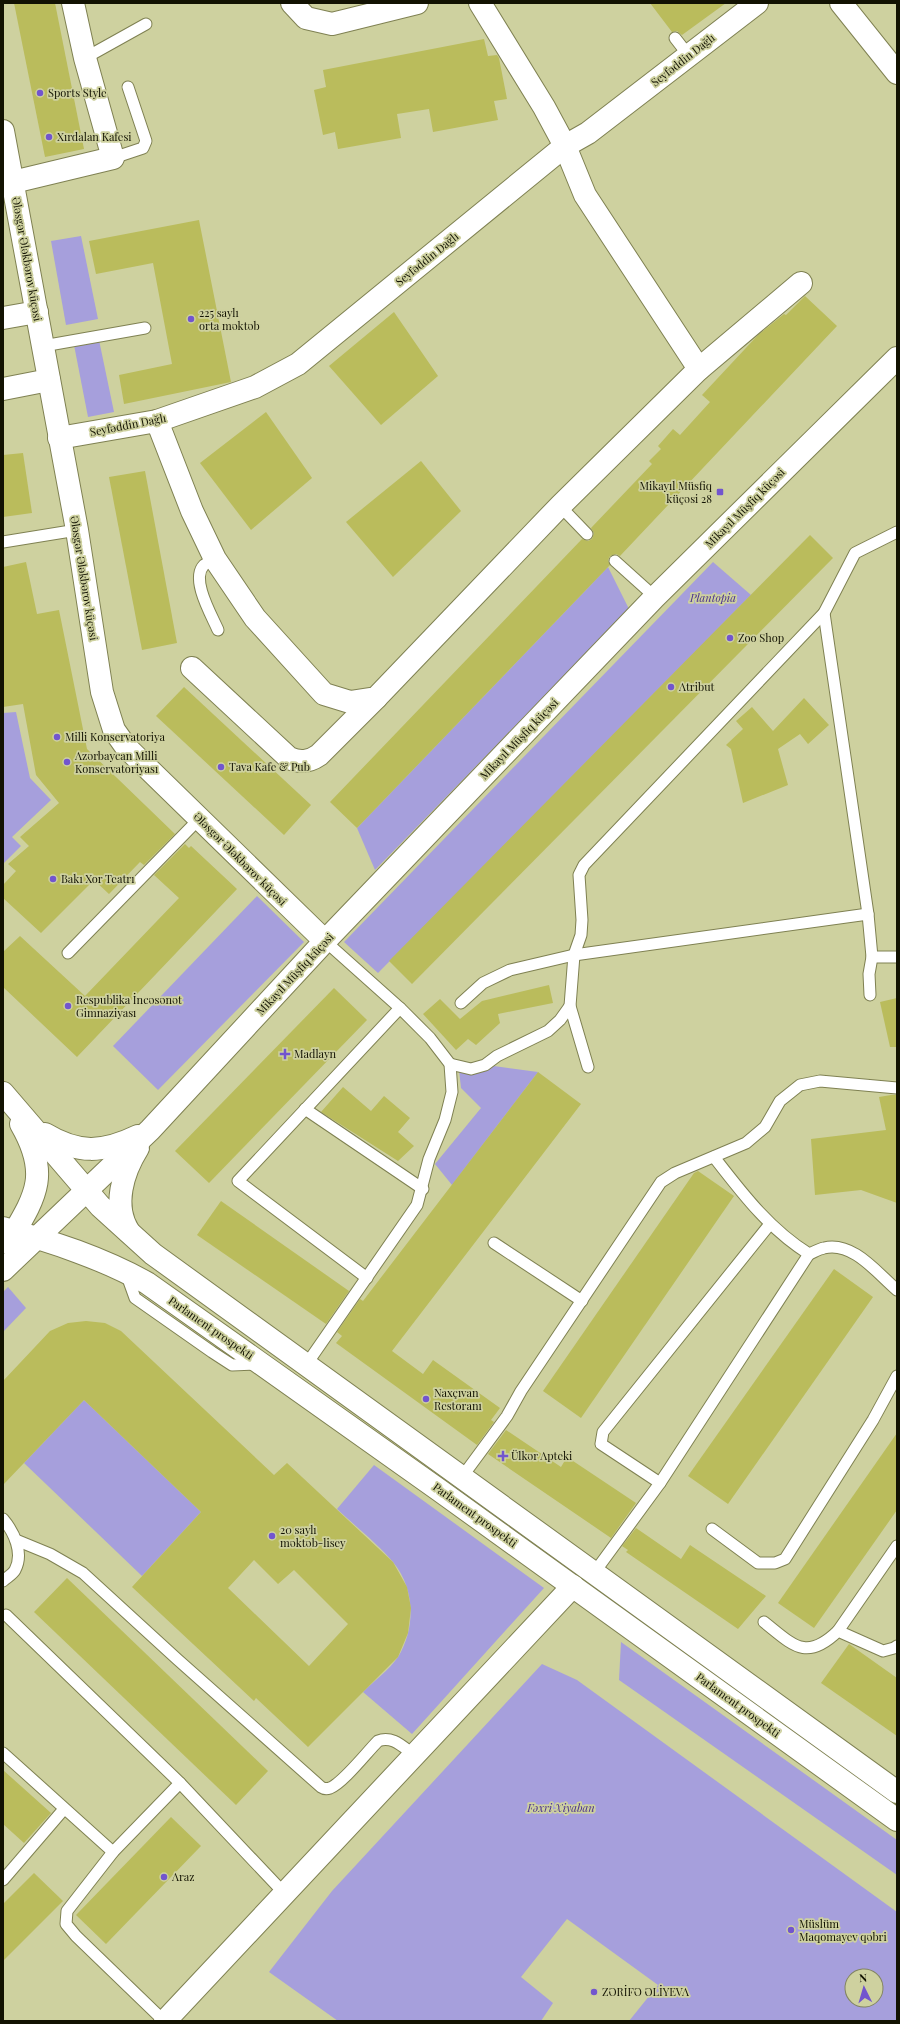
<svg xmlns="http://www.w3.org/2000/svg" width="900" height="2024" viewBox="0 0 900 2024" font-family="'Playfair Display',serif">
<style>
.green{fill:#a69fdc;fill-rule:evenodd}
.building{fill:#babc5c;fill-rule:evenodd}
.lines{fill:none;stroke-linecap:round;stroke-linejoin:round}
.service-casing{stroke:#7f8152;stroke-width:13}
.minor-casing{stroke:#7f8152;stroke-width:24}
.tertiary-casing{stroke:#7f8152;stroke-width:24}
.primary-casing{stroke:#7f8152;stroke-width:24}
.service{stroke:#fff;stroke-width:11}
.minor{stroke:#fff;stroke-width:22}
.tertiary{stroke:#fff;stroke-width:22}
.primary{stroke:#fff;stroke-width:22}
.poi-dot{fill:#7255ce;stroke:#ced19f;stroke-width:1.5}
.labels{text-anchor:middle;stroke-width:3.5;stroke-linejoin:round;paint-order:stroke}
.street-label{font-size:11px;fill:#121202;stroke:#ced19f}
.poi-label{font-size:11px;fill:#121202;stroke:#ced19f;text-anchor:start}
.park-label{font-size:11px;font-style:italic;fill:#492f8f;stroke:#ced19f}
</style>
<rect width="100%" height="100%" fill="#ced19f"/>
<g class="green">
<path d="M 81,236 L 98,319 L 66,325 L 51,241 Z"/>
<path d="M 99,340 L 114,412 L 88,417 L 74,345 Z"/>
<path d="M 713,562 L 751,595 L 378,973 L 344,942 Z"/>
<path d="M 608,567 L 629,609 L 375,870 L 357,828 Z"/>
<path d="M 16,712 L 30,778 L 51,800 L 12,837 L 21,846 L 3,864 L 3,713 Z"/>
<path d="M 257,896 L 304,942 L 158,1090 L 113,1046 Z"/>
<path d="M 458,1061 L 538,1072 L 452,1185 L 435,1164 L 481,1108 L 461,1088 Z"/>
<path d="M 8,1287 L 26,1308 L 3,1332 L 3,1292 Z"/>
<path d="M 84,1400 L 201,1512 L 142,1576 L 24,1463 Z"/>
<path d="M 374,1465 L 544,1588 L 412,1734 L 363,1692 C 374,1681 389,1670 398,1657 C 416,1628 415,1588 393,1562 C 379,1545 354,1525 337,1509 Z"/>
<path d="M 621,1642 L 897,1840 L 897,1875 L 619,1680 Z"/>
<path d="M 542,1664 L 577,1680 L 897,1912 L 897,2021 L 629,2021 L 658,1985 L 567,1919 L 521,1977 L 553,2003 L 541,2021 L 338,2021 L 269,1972 L 332,1891 ZM 852,1976 L 876,1976 L 876,2000 L 852,2000 Z"/>
</g>
<g class="building">
<path d="M 14,3 L 55,3 L 84,149 L 45,157 Z"/>
<path d="M 650,3 L 726,3 L 682,35 L 677,31 L 672,32 Z"/>
<path d="M 484,39 L 488,56 L 497,55 L 499,58 L 507,99 L 494,101 L 498,120 L 433,132 L 429,109 L 397,114 L 401,138 L 338,149 L 335,132 L 323,135 L 314,90 L 326,87 L 323,70 Z"/>
<path d="M 199,220 L 231,382 L 124,404 L 119,375 L 172,364 L 153,263 L 96,274 L 89,241 Z"/>
<path d="M 805,296 L 837,326 L 620,556 L 616,554 L 610,556 L 608,560 L 610,565 L 357,828 L 330,802 L 582,539 L 588,541 L 592,539 L 594,533 L 591,528 L 652,464 L 649,461 L 661,449 L 658,446 L 673,429 L 680,435 L 710,402 L 702,395 L 758,335 L 784,314 L 786,315 Z"/>
<path d="M 394,312 L 438,376 L 381,425 L 329,366 Z"/>
<path d="M 266,412 L 312,478 L 251,530 L 200,463 Z"/>
<path d="M 23,453 L 32,513 L 3,517 L 3,455 Z"/>
<path d="M 421,461 L 461,511 L 393,577 L 346,522 Z"/>
<path d="M 145,471 L 177,643 L 142,650 L 109,477 Z"/>
<path d="M 810,535 L 833,558 L 412,984 L 389,961 Z"/>
<path d="M 26,562 L 37,614 L 59,610 L 87,749 L 175,834 L 144,865 L 140,862 L 109,894 L 94,880 L 41,933 L 3,898 L 3,885 L 16,871 L 8,864 L 29,846 L 20,837 L 59,803 L 36,775 L 23,704 L 3,707 L 3,567 Z"/>
<path d="M 184,687 L 311,805 L 284,835 L 156,716 Z"/>
<path d="M 804,698 L 829,725 L 808,744 L 800,734 L 778,749 L 788,785 L 743,803 L 731,749 L 726,745 L 743,729 L 736,721 L 752,707 L 773,731 Z"/>
<path d="M 185,844 L 189,848 L 191,846 L 237,889 L 77,1057 L 3,987 L 3,952 L 20,936 L 85,996 L 179,898 L 154,875 Z"/>
<path d="M 549,985 L 553,1003 L 498,1014 L 500,1023 L 476,1045 L 468,1039 L 456,1050 L 423,1014 L 440,999 L 460,1019 L 482,1001 Z"/>
<path d="M 334,988 L 367,1020 L 209,1183 L 175,1151 Z"/>
<path d="M 897,998 L 897,1047 L 890,1047 L 880,1002 Z"/>
<path d="M 538,1072 L 581,1104 L 392,1351 L 423,1374 L 433,1360 L 500,1408 L 491,1420 L 494,1422 L 477,1445 L 336,1343 L 342,1336 L 337,1332 L 360,1299 L 363,1301 Z"/>
<path d="M 343,1087 L 371,1111 L 384,1096 L 410,1118 L 398,1132 L 414,1146 L 398,1161 L 321,1112 Z"/>
<path d="M 891,1095 L 897,1095 L 897,1203 L 861,1190 L 815,1195 L 811,1139 L 886,1130 L 879,1097 Z"/>
<path d="M 698,1171 L 734,1196 L 581,1418 L 543,1391 L 694,1173 Z"/>
<path d="M 221,1201 L 349,1291 L 326,1324 L 197,1235 Z"/>
<path d="M 834,1269 L 873,1297 L 728,1504 L 688,1476 Z"/>
<path d="M 86,1321 L 105,1323 L 121,1331 L 274,1475 L 287,1463 L 393,1562 L 407,1587 L 411,1608 L 408,1633 L 398,1657 L 308,1747 L 256,1698 L 254,1701 L 132,1587 L 201,1512 L 84,1400 L 3,1485 L 3,1381 L 50,1331 L 68,1323 ZM 254,1560 L 278,1584 L 294,1570 L 348,1624 L 309,1666 L 228,1588 Z"/>
<path d="M 506,1430 L 561,1467 L 567,1457 L 636,1503 L 611,1538 L 488,1454 Z"/>
<path d="M 897,1433 L 897,1510 L 814,1628 L 778,1603 Z"/>
<path d="M 636,1528 L 681,1559 L 690,1545 L 766,1596 L 738,1629 L 626,1552 L 628,1550 L 622,1546 Z"/>
<path d="M 67,1578 L 268,1771 L 236,1805 L 34,1612 Z"/>
<path d="M 849,1644 L 897,1678 L 897,1736 L 821,1683 Z"/>
<path d="M 3,1770 L 51,1813 L 24,1843 L 3,1824 Z"/>
<path d="M 171,1817 L 201,1846 L 106,1944 L 76,1915 Z"/>
<path d="M 34,1873 L 63,1901 L 3,1961 L 3,1904 Z"/>
</g>
<g class="lines">
<defs>
<g id="service">
<path d="M 675,38 L 689,56"/>
<path d="M 85,58 L 146,24"/>
<path d="M 113,158 L 143,148 L 146,141 L 128,87"/>
<path d="M 43,346 L 145,328"/>
<path d="M 560,506 L 587,534"/>
<path d="M 3,542 L 77,530"/>
<path d="M 215,559 C 211,561 207,563 204,565 C 190,579 212,616 218,630"/>
<path d="M 615,561 L 655,597"/>
<path d="M 824,613 L 868,914 L 872,957 L 869,974 L 870,995"/>
<path d="M 68,953 L 200,818"/>
<path d="M 872,957 L 897,957"/>
<path d="M 461,1003 L 483,983 L 510,970 L 574,955 L 868,914"/>
<path d="M 450,1064 L 471,1069 L 485,1065 L 497,1056 L 548,1031 L 560,1020 L 570,1006"/>
<path d="M 588,1067 L 570,1006 L 574,955 L 581,935 L 582,920 L 579,875 L 584,865 L 824,613 L 855,553 L 897,532"/>
<path d="M 305,1109 L 423,1189"/>
<path d="M 714,1157 C 742,1193 769,1229 809,1254 C 814,1252 819,1249 824,1248 C 853,1241 877,1273 897,1290"/>
<path d="M 494,1243 L 582,1301"/>
<path d="M 126,1273 L 135,1298 L 212,1352 L 232,1365 L 258,1364"/>
<path d="M 367,1278 L 238,1181 L 400,1008"/>
<path d="M 306,1365 L 417,1205 L 429,1159 L 445,1120 L 452,1092 L 450,1064 L 430,1038 L 400,1008 L 325,941"/>
<path d="M 462,1477 L 507,1416 L 521,1391 L 661,1182 L 675,1173 L 746,1143 L 765,1127 L 780,1101 L 800,1085 L 820,1081 L 897,1088"/>
<path d="M 660,1483 L 601,1444 L 603,1432 L 770,1224"/>
<path d="M 3,1519 C 14,1532 24,1553 15,1570 C 13,1574 6,1578 3,1581"/>
<path d="M 712,1529 L 758,1563 L 775,1563 L 785,1559 L 873,1420 L 897,1376"/>
<path d="M 16,1540 L 50,1554 L 83,1573 L 177,1659 L 321,1787 C 324,1789 327,1789 330,1788 C 343,1783 367,1752 378,1741 C 392,1735 403,1747 414,1755"/>
<path d="M 594,1573 L 660,1483 L 809,1254"/>
<path d="M 6,1615 L 180,1783 L 284,1893"/>
<path d="M 764,1622 C 793,1645 806,1662 838,1631 L 883,1651 L 894,1648 L 897,1646"/>
<path d="M 838,1631 L 897,1546"/>
<path d="M 3,1753 L 113,1852"/>
<path d="M 3,1880 L 64,1809"/>
<path d="M 164,2021 L 76,1936 L 66,1924 L 67,1911 L 113,1852 L 180,1783"/>
</g>
<g id="minor">
<path d="M 292,3 L 306,18 L 332,24 L 417,3"/>
<path d="M 480,3 L 544,107 L 565,146 L 585,195 L 699,369"/>
<path d="M 841,3 L 897,73"/>
<path d="M 3,131 L 77,530 L 102,692 L 114,730 L 126,747 L 325,941"/>
<path d="M 13,182 L 113,158 L 85,58 L 73,3"/>
<path d="M 3,318 L 37,312"/>
<path d="M 3,389 L 49,380"/>
<path d="M 157,421 L 192,511 L 215,559 L 255,618 L 324,694 L 350,702 L 376,698 L 560,506 L 699,369 L 801,283"/>
<path d="M 59,438 L 157,421 L 255,387 L 298,364 L 565,146 L 588,133 L 757,3"/>
<path d="M 192,668 L 289,758 C 300,763 309,762 319,755 L 376,698"/>
</g>
<path id="tertiary" d="M 165,2021 L 573,1586"/>
<g id="primary">
<path d="M 3,1093 L 100,1206 L 153,1254 L 897,1792"/>
<path d="M 45,1134 C 78,1154 103,1153 138,1136"/>
<path d="M 3,1228 C 53,1242 102,1258 147,1283 L 439,1490 L 897,1820"/>
<path d="M 129,1232 C 112,1206 123,1172 138,1148"/>
<path d="M 8,1243 C 35,1197 51,1176 21,1124"/>
<path d="M 3,1270 L 150,1130 L 325,941 L 655,597 L 897,358"/>
</g>
</defs>
<use href="#service" class="service-casing"/>
<use href="#minor" class="minor-casing"/>
<use href="#tertiary" class="tertiary-casing"/>
<use href="#primary" class="primary-casing"/>
<use href="#service" class="service"/>
<use href="#minor" class="minor"/>
<use href="#tertiary" class="tertiary"/>
<use href="#primary" class="primary"/>
</g>
<g class="poi-dot">
<circle cx="40" cy="93" r="4"/>
<circle cx="49" cy="137" r="4"/>
<circle cx="191" cy="319" r="4"/>
<rect x="716" y="488" width="8" height="8" rx="2"/>
<circle cx="730" cy="638" r="4"/>
<circle cx="671" cy="687" r="4"/>
<circle cx="57" cy="737" r="4"/>
<circle cx="67" cy="762" r="4"/>
<circle cx="221" cy="767" r="4"/>
<circle cx="53" cy="879" r="4"/>
<circle cx="68" cy="1006" r="4"/>
<path d="M283 1048h4v4h4v4h-4v4h-4v-4h-4v-4h4z"/>
<circle cx="426" cy="1399" r="4"/>
<path d="M501 1450h4v4h4v4h-4v4h-4v-4h-4v-4h4z"/>
<circle cx="272" cy="1536" r="4"/>
<circle cx="164" cy="1877" r="4"/>
<circle cx="791" cy="1930" r="4"/>
<circle cx="594" cy="1992" r="4"/>
</g>
<g class="labels">
<g class="street-label">
<text transform="translate(683 60) rotate(-38)" y="4">Seyfəddin Dağlı</text>
<text transform="translate(27 259) rotate(80)" y="4">Ələsgər Ələkbərov küçəsi</text>
<text transform="translate(427 259) rotate(-39)" y="4">Seyfəddin Dağlı</text>
<text transform="translate(128 425) rotate(-11)" y="4">Seyfəddin Dağlı</text>
<text transform="translate(745 508) rotate(-45)" y="4">Mikayıl Müşfiq küçəsi</text>
<text transform="translate(84 578) rotate(81)" y="4">Ələsgər Ələkbərov küçəsi</text>
<text transform="translate(519 739) rotate(-46)" y="4">Mikayıl Müşfiq küçəsi</text>
<text transform="translate(240 859) rotate(45)" y="4">Ələsgər Ələkbərov küçəsi</text>
<text transform="translate(295 974) rotate(-47)" y="4">Mikayıl Müşfiq küçəsi</text>
<text transform="translate(211 1328) rotate(35)" y="4">Parlament prospekti</text>
<text transform="translate(475 1515) rotate(36)" y="4">Parlament prospekti</text>
<text transform="translate(738 1705) rotate(36)" y="4">Parlament prospekti</text>
</g>
<g class="poi-label">
<text x="48" y="97">Sports Style</text>
<text x="57" y="141">Xırdalan Kafesi</text>
<text x="199" y="317">225 saylı<tspan x="199" dy="13">orta məktəb</tspan></text>
<text x="712" y="490" text-anchor="end">Mikayıl Müsfiq<tspan x="712" dy="13">küçəsi 28</tspan></text>
<text x="738" y="642">Zoo Shop</text>
<text x="679" y="691">Atribut</text>
<text x="65" y="741">Milli Konservatoriya</text>
<text x="75" y="760">Azərbaycan Milli<tspan x="75" dy="13">Konservatoriyası</tspan></text>
<text x="229" y="771">Tava Kafe &amp; Pub</text>
<text x="61" y="883">Bakı Xor Teatrı</text>
<text x="76" y="1004">Respublika İncəsənət<tspan x="76" dy="13">Gimnaziyası</tspan></text>
<text x="294" y="1058">Madlayn</text>
<text x="434" y="1397">Naxçıvan<tspan x="434" dy="13">Restoranı</tspan></text>
<text x="511" y="1460">Ülkər Apteki</text>
<text x="280" y="1534">20 saylı<tspan x="280" dy="13">məktəb-lisey</tspan></text>
<text x="172" y="1881">Araz</text>
<text x="799" y="1928">Müslüm<tspan x="799" dy="13">Maqomayev qəbri</tspan></text>
<text x="602" y="1996">ZƏRİFƏ ƏLİYEVA</text>
</g>
<g class="park-label">
<text x="713" y="602">Plantopia</text>
<text x="561" y="1812">Fəxri Xiyaban</text>
</g>
</g>
<rect width="900" height="2024" fill="none" stroke="#121202" stroke-width="8"/>
<g transform="translate(864 1988) rotate(355)"><circle r="19" fill="#ced19f" stroke="#838560"/>
<path d="M0-3L7 15L0 10L-7 15Z" fill="#7255ce"/>
<text y="-6" font-size="11" font-weight="bold" text-anchor="middle" fill="#121202">N</text>
</g>
</svg>
